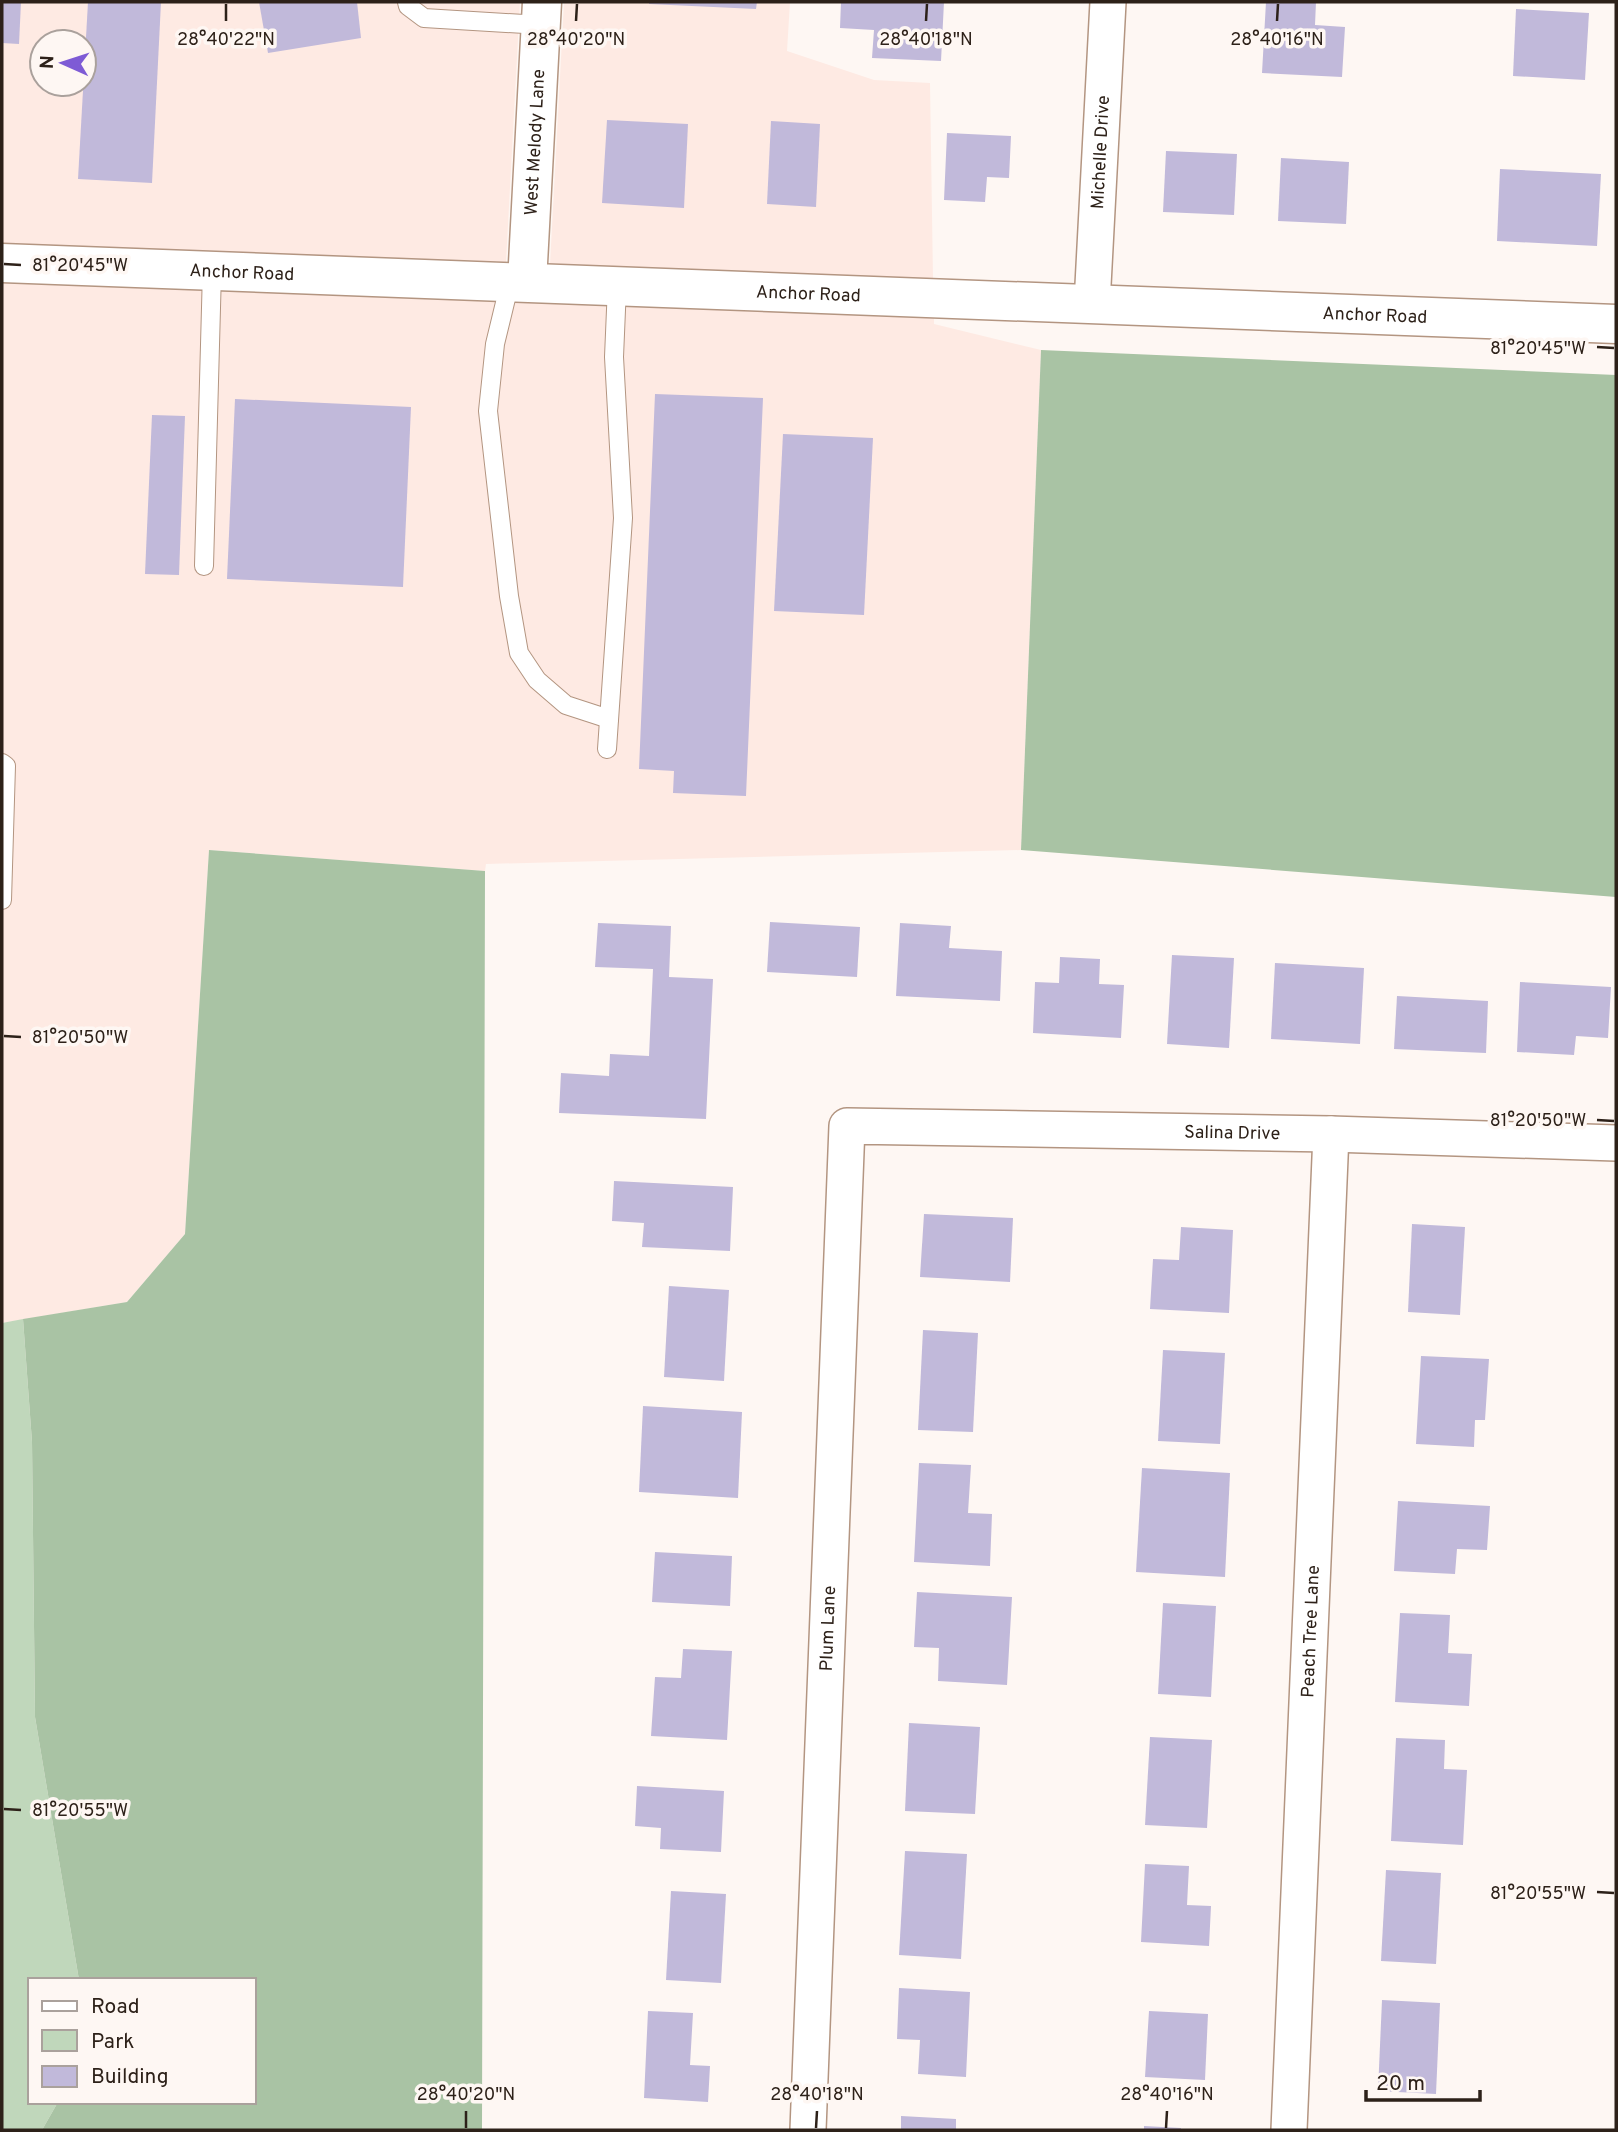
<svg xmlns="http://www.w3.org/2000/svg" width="1618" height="2132" viewBox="0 0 1618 2132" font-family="Overpass,sans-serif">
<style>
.commercial{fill:#feeae3;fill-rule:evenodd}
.green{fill:#c0d7bb}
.forest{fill:#a9c3a4}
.building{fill:#c1b9da}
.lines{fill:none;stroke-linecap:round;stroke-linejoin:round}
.service-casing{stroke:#b39581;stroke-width:20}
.minor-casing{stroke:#b39581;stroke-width:38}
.tertiary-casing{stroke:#b39581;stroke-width:41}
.service{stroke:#fff;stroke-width:18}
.minor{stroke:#fff;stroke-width:35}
.tertiary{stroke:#fff;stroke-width:38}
.ticks{fill:none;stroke:#2d2119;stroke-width:2.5}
.labels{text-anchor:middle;stroke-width:7;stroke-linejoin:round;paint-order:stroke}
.street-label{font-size:18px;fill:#2d2119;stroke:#fef7f3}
.ticks-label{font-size:18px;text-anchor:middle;fill:#2d2119;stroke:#fef7f3;stroke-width:7;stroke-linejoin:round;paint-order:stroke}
</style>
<rect width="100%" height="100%" fill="#fef7f3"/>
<g class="commercial">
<path d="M 2,2 L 520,2 L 506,262 L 2,244 ZM 42,42 L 84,42 L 84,84 L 42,84 Z"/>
<path d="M 564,2 L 790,2 L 787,51 L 874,80 L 930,83 L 933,279 L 550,264 Z"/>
<path d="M 2,283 L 934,317 L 934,324 L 1041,350 L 1021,850 L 486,864 L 485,871 L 209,850 L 185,1234 L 127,1302 L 2,1323 Z"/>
</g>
<path class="green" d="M 23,1319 L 32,1442 L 35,1717 L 79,1980 L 30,1980 L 30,2102 L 58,2102 L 42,2130 L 2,2130 L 2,1323 Z"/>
<g class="forest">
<path d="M 1041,350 L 1616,375 L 1616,897 L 1021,850 Z"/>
<path d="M 209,850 L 485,871 L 482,2130 L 42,2130 L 58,2102 L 254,2102 L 254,1980 L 79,1980 L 35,1717 L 32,1442 L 23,1319 L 127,1302 L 185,1234 Z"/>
</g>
<g class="building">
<path d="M 2,2 L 21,2 L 19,44 L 2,43 Z"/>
<path d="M 88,2 L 161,2 L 152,183 L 78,179 Z"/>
<path d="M 259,2 L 357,2 L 361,38 L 268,53 Z"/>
<path d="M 649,2 L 757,2 L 756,9 L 649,4 Z"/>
<path d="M 841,2 L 944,2 L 941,61 L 872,58 L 874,30 L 840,28 Z"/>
<path d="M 1266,2 L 1316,2 L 1315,25 L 1345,27 L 1342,77 L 1262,73 Z"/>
<path d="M 1516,9 L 1589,13 L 1585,80 L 1513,76 Z"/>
<path d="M 607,120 L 688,124 L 684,208 L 602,203 Z"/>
<path d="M 771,121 L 820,124 L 816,207 L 767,204 Z"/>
<path d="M 947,133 L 1011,136 L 1009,178 L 987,177 L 985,202 L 944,200 Z"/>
<path d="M 1166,151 L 1237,154 L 1234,215 L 1163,212 Z"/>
<path d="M 1281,158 L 1349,162 L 1346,224 L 1278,221 Z"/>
<path d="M 1500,169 L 1601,174 L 1597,246 L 1497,241 Z"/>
<path d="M 655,394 L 763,398 L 746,796 L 673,793 L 674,771 L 639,769 Z"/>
<path d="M 235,399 L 411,407 L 403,587 L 227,579 Z"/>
<path d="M 152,415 L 185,416 L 179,575 L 145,574 Z"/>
<path d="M 783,434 L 873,438 L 864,615 L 774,611 Z"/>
<path d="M 770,922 L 860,927 L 857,977 L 767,972 Z"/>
<path d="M 598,923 L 671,926 L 669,977 L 713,979 L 706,1119 L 559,1113 L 561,1073 L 609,1076 L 610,1054 L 649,1056 L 653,969 L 595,967 Z"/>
<path d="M 900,923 L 951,926 L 949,948 L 1002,951 L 1000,1001 L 896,996 Z"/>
<path d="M 1172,955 L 1234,958 L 1229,1048 L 1167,1044 Z"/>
<path d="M 1060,957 L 1100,959 L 1099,984 L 1124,985 L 1121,1038 L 1033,1033 L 1035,982 L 1059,983 Z"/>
<path d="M 1275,963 L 1364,968 L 1360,1044 L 1271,1039 Z"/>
<path d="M 1520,982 L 1611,987 L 1608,1038 L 1576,1036 L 1574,1055 L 1517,1052 Z"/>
<path d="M 1397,996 L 1488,1001 L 1486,1053 L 1394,1049 Z"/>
<path d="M 614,1181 L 733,1187 L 730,1251 L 642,1247 L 644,1223 L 612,1221 Z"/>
<path d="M 924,1214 L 1013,1218 L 1010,1282 L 920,1277 Z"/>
<path d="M 1412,1224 L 1465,1227 L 1460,1315 L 1408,1312 Z"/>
<path d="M 1181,1227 L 1233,1230 L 1229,1313 L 1150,1309 L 1153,1259 L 1179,1260 Z"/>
<path d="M 669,1286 L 729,1290 L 724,1381 L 664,1377 Z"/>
<path d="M 923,1330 L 978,1333 L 973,1432 L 918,1430 Z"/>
<path d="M 1163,1350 L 1225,1353 L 1220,1444 L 1158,1441 Z"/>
<path d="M 1421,1356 L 1489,1359 L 1485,1420 L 1475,1420 L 1474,1447 L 1416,1444 Z"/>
<path d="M 643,1406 L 742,1412 L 738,1498 L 639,1492 Z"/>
<path d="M 919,1463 L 971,1465 L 968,1513 L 992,1514 L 990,1566 L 914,1562 Z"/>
<path d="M 1142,1468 L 1230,1473 L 1225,1577 L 1136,1572 Z"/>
<path d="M 1398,1501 L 1490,1506 L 1487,1550 L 1457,1549 L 1455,1574 L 1394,1571 Z"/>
<path d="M 655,1552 L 732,1556 L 730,1606 L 652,1602 Z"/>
<path d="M 917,1592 L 1012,1597 L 1007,1685 L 938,1681 L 939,1648 L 914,1647 Z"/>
<path d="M 1163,1603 L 1216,1606 L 1211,1697 L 1158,1694 Z"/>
<path d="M 1400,1613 L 1450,1615 L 1448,1653 L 1472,1654 L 1469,1706 L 1395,1702 Z"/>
<path d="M 683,1649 L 732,1651 L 727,1740 L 651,1736 L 655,1677 L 681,1678 Z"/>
<path d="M 909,1723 L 980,1727 L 975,1814 L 905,1811 Z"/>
<path d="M 1150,1737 L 1212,1740 L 1207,1828 L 1145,1825 Z"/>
<path d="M 1396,1738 L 1445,1740 L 1444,1769 L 1467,1770 L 1463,1845 L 1391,1841 Z"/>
<path d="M 637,1786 L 724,1791 L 721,1852 L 660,1849 L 661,1828 L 635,1826 Z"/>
<path d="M 905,1851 L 967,1854 L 961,1959 L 899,1955 Z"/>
<path d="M 1145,1864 L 1189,1866 L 1187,1905 L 1211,1906 L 1209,1946 L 1141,1942 Z"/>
<path d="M 1386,1870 L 1441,1873 L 1436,1964 L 1381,1961 Z"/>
<path d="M 671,1891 L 726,1894 L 721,1983 L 666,1980 Z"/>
<path d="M 899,1988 L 970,1992 L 966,2077 L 918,2074 L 920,2040 L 897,2039 Z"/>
<path d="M 1382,2000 L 1440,2003 L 1436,2094 L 1378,2091 Z"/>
<path d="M 648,2011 L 693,2013 L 690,2065 L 710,2066 L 708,2102 L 644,2098 Z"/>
<path d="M 1149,2011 L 1208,2014 L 1205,2080 L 1145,2077 Z"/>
<path d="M 901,2116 L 956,2119 L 956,2130 L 901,2130 Z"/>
<path d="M 1144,2126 L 1181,2128 L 1181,2130 L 1144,2130 Z"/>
</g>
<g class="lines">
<defs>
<g id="service">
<path d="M 407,2 L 408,6 L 424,18 L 541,25"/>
<path d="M 510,282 L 495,344 L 488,411 L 509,596 L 519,653 L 537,680 L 566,705 L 609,719"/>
<path d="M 204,566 L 212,271"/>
<path d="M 607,749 L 623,518 L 614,357 L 617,286"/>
<path d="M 2,763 L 6,766 L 2,900"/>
</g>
<g id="minor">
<path id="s1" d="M 1092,304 L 1108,2"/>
<path id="s2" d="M 808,2130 L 847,1126 L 1331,1134 L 1616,1143"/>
<path id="s3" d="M 1289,2130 L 1331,1134"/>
</g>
<g id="tertiary">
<path id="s4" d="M 2,263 L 1616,324"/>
<path id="s5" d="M 527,282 L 542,2"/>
</g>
</defs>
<use href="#service" class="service-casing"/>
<use href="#minor" class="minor-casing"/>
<use href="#tertiary" class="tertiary-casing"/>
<use href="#service" class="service"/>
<use href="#minor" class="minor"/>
<use href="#tertiary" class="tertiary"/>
</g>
<path class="ticks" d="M 226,21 L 226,4M 576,21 L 577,4M 926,21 L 927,4M 1277,21 L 1278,4M 4,264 L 21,265M 1597,347 L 1614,348M 4,1036 L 21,1037M 1597,1120 L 1614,1121M 4,1809 L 21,1810M 1597,1892 L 1614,1893M 466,2128 L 466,2111M 816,2128 L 817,2111M 1166,2128 L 1167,2111"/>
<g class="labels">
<g class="street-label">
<text dy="6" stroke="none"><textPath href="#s5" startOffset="140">West Melody Lane</textPath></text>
<text dy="6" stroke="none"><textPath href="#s1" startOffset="152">Michelle Drive</textPath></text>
<text dy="6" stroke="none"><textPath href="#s4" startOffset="240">Anchor Road</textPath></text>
<text dy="6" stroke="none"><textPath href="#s4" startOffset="807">Anchor Road</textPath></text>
<text dy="6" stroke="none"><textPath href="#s4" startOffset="1374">Anchor Road</textPath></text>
<text dy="6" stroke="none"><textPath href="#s2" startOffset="1390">Salina Drive</textPath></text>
<text dy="6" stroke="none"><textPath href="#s2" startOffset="502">Plum Lane</textPath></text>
<text dy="6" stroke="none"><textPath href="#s3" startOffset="499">Peach Tree Lane</textPath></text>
</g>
</g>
<g class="ticks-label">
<text x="226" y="45">28°40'22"N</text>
<text x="576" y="45">28°40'20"N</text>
<text x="926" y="45">28°40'18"N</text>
<text x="1277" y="45">28°40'16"N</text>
<text x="80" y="271">81°20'45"W</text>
<text x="1538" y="354">81°20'45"W</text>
<text x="80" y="1043">81°20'50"W</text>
<text x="1538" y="1126">81°20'50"W</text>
<text x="80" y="1816">81°20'55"W</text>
<text x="1538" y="1899">81°20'55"W</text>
<text x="466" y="2100">28°40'20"N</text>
<text x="817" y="2100">28°40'18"N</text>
<text x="1167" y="2100">28°40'16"N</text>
</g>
<rect width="1618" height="2132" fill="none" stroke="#2d2119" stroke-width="7"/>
<rect x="28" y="1978" width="228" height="126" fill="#fef7f3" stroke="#aaa19c" stroke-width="2"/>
<rect x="42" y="2001" width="35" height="10" fill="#ffffff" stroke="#aaa19c" stroke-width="2"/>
<text x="91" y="2013" font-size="21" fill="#2d2119">Road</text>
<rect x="42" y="2030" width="35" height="21" fill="#c0d7bb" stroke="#aaa19c" stroke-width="2"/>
<text x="91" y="2048" font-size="21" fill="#2d2119">Park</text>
<rect x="42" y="2066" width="35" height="21" fill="#c1b9da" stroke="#aaa19c" stroke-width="2"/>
<text x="91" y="2083" font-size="21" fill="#2d2119">Building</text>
<g transform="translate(63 63) rotate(273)"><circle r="33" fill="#fef7f3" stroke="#aaa19c" stroke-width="2"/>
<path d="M0-5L12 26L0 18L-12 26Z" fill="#7e5bd5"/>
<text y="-10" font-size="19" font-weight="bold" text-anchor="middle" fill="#2d2119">N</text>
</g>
<path d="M1366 2090v10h114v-10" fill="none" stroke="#2d2119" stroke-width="3.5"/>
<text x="1376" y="2090" font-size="21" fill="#2d2119" stroke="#fef7f3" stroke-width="5" paint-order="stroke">20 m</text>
</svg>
